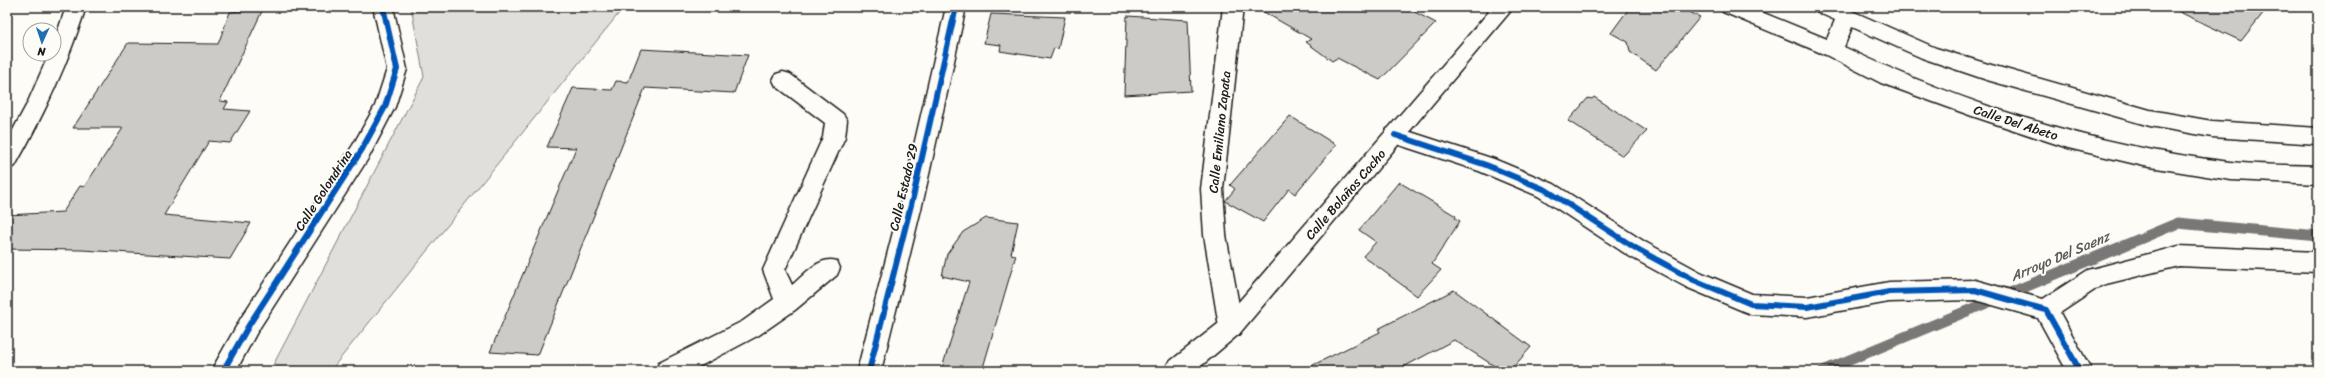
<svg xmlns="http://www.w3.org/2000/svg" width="2325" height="378" viewBox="0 0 2325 378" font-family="Sriracha,sans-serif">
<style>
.green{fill:#e0dfdb;stroke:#7e7e7c}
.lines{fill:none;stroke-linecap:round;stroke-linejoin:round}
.stream{stroke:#797876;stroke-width:11}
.building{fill:#cccbc8;stroke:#1c1c1c}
.minor-casing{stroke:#1c1c1c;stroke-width:3}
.major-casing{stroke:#1c1c1c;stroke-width:3}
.minor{fill:#fdfcf7;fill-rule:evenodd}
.major{fill:#fdfcf7;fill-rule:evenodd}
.cycleway-casing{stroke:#fdfcf7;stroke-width:8}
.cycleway{stroke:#0057b8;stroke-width:6}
.labels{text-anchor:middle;stroke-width:4;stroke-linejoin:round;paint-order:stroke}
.street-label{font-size:13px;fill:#1c1c1c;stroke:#fdfcf7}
.water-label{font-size:14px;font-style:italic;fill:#5a5a58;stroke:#fdfcf7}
</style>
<rect width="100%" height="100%" fill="#fdfcf7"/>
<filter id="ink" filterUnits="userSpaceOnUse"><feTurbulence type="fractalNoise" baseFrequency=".025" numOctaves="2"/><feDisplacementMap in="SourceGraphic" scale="8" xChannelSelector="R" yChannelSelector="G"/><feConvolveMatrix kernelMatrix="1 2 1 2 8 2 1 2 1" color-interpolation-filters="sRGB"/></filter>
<g filter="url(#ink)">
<path class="green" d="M 411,7 L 624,7 L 330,371 L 270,371 L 424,77 Z"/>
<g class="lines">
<path class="stream" d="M 1823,371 L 2178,223 L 2318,236"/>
</g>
<g class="building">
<path d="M 1255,7 L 1405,7 L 1436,23 L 1380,80 L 1337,58 L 1332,61 L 1306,42 L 1311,39 Z"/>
<path d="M 1630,7 L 1679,7 L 1700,17 L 1656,70 L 1630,52 L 1628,42 L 1611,33 Z"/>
<path d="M 2169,7 L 2268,7 L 2241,41 Z"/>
<path d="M 263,9 L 220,101 L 228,102 L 224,109 L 250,111 L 230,143 L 209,141 L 164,215 L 251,223 L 230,259 L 82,250 L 7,249 L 7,215 L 63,212 L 80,186 L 84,187 L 123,128 L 73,128 L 128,43 L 218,44 L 230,12 Z"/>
<path d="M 991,14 L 1065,17 L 1058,49 L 1054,48 L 1050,59 L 1000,51 L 1001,45 L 984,43 Z"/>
<path d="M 1127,16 L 1188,20 L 1191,91 L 1124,95 Z"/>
<path d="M 641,49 L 748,55 L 734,93 L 645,88 L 538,355 L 490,352 L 576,148 L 547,147 L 573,88 L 612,90 L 616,81 L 628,82 Z"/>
<path d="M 1594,97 L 1647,131 L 1623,156 L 1568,121 L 1588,98 L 1592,99 Z"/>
<path d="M 1290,116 L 1336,145 L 1295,194 L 1289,189 L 1263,222 L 1225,201 L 1235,189 L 1230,185 Z"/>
<path d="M 1399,182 L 1456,216 L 1455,218 L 1460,221 L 1432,264 L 1441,270 L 1417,296 L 1363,256 L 1376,242 L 1359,230 Z"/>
<path d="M 986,218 L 1018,222 L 1011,254 L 1016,255 L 982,371 L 941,371 L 969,282 L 942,276 L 947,254 L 963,232 Z"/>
<path d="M 1454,290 L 1531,347 L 1510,371 L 1502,371 L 1454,340 L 1396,371 L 1301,371 L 1380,332 L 1378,329 Z"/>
</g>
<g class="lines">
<defs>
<g id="minor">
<path d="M 66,7 L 86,7 C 68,63 44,115 15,166 L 7,169 L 7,141 L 27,104 L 49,54 L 54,54 L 54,42 Z"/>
<path d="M 373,7 L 393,7 L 407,69 L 395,107 L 369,157 L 257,332 L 236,371 L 211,371 L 241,318 L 353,145 L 375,106 L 387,69 Z"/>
<path d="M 946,7 L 966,7 L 924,197 L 881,371 L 857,371 L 902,197 Z"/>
<path d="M 1223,7 L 1243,7 L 1223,189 L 1226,235 L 1243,327 L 1239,334 L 1231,337 L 1223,334 L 1219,327 L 1204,235 L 1201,189 Z"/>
<path d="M 783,72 L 790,74 L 843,114 L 847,120 L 845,137 L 785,270 L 792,285 C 804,275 820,255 837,261 L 840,268 L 837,275 L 795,310 L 759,335 L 691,371 L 656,371 L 659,363 L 743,321 L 774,299 L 763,270 L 823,137 L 825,123 L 776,86 L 773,80 L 776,74 Z"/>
<path d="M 1395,127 L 1494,159 L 1554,184 L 1645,242 L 1702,273 L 1752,294 L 1807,297 L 1889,282 L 1975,280 L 2043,299 L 2088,270 L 2179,246 L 2318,252 L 2318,272 L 2179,266 L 2102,285 L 2060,313 L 2092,371 L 2067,371 L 2038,318 L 1975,300 L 1889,302 L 1807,317 L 1751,314 L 1743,311 L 1686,287 L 1629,256 L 1538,196 L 1479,171 L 1387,141 L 1384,135 L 1387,129 Z"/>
</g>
<g id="major">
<path d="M 1493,7 L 1514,7 L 1239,334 L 1195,371 L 1165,371 L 1168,363 L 1223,320 Z"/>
<path d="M 1720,7 L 1749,7 L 1827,39 L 1835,20 L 1817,12 L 1814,7 L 1843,7 L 1936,48 L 1988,64 L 2150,110 L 2212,121 L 2318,128 L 2318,144 L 2212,137 L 2150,126 L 1987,80 L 1922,58 L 1852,27 L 1844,47 C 1963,104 2099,147 2230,162 C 2259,165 2289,165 2318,166 L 2318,184 L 2231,180 L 2144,166 L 2068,148 L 1972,116 L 1881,83 L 1826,55 L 1723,12 Z"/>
</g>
</defs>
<use href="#minor" class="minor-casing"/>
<use href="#major" class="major-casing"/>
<use href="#minor" class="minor"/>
<use href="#major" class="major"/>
<defs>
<g id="cycleway">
<path d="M 1395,135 L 1486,165 L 1546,190 L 1637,249 L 1694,280 L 1751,304 L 1807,307 L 1889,292 L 1975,290 L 2046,310 L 2080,371"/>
<path d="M 223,371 L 249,325 L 361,151 L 385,107 L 397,69 L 383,7"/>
<path d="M 869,371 L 913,197 L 956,7"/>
</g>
</defs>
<use href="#cycleway" class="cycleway-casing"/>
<use href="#cycleway" class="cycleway"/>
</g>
</g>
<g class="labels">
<g class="street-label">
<text transform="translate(2016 122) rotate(18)" y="5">Calle Del Abeto</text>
<text transform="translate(1219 132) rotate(-84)" y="5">Calle Emiliano Zapata</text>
<text transform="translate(903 187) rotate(-77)" y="5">Calle Estado 29</text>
<text transform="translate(323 190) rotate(-57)" y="5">Calle Golondrina</text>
<text transform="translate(1345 194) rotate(-49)" y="5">Calle Bolaños Cacho</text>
</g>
<g class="water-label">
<text transform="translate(2060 256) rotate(-23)" y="5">Arroyo Del Saenz</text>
</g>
</g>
<rect width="2325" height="378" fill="none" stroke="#fdfcf7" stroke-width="24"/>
<rect x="12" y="12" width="2301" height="354" fill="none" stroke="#1c1c1c" stroke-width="1.5" filter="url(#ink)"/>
<g transform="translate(42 42) rotate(183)"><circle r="19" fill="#fdfcf7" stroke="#a3a29f"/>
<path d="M0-3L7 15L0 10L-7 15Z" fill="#1f6fb2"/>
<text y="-6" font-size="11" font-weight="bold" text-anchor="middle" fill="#1c1c1c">N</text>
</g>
</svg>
